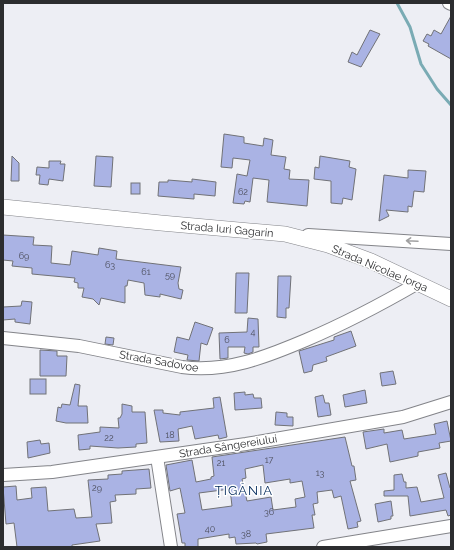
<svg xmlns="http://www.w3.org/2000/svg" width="454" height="550" viewBox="0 0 454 550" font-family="Raleway,sans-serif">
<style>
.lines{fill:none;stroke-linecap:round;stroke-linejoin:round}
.stream{stroke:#7aabb4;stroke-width:3}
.building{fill:#aab3e4;stroke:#717277;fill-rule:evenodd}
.minor-casing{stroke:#838489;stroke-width:14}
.major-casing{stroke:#838489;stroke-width:16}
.minor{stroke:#fff;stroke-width:12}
.major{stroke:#fff;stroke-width:15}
.oneway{stroke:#a0a0a1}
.labels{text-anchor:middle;stroke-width:3;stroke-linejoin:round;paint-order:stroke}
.number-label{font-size:9px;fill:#4c4e5c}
.street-label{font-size:11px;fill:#2c2d2f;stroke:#fff}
.quarter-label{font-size:13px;letter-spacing:1px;fill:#00285a;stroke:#fff}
</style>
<rect width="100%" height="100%" fill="#edeef4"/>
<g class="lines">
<path class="stream" d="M 397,3 L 410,27 L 421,64 L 437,89 L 451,105"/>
</g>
<g class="building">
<path d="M 451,16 L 451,59 L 428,46 L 429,44 L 423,41 L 427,34 L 431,36 L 434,30 L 441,34 Z"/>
<path d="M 370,30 L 380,34 L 361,67 L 348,62 L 352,52 L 357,55 Z"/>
<path d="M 224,134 L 244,137 L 244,143 L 263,146 L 264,138 L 273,140 L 271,155 L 286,157 L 284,169 L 290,170 L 289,179 L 309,180 L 307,206 L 267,202 L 269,180 L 253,178 L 250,202 L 245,201 L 244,204 L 233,203 L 237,174 L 247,176 L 250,160 L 233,158 L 232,168 L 221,167 Z"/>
<path d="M 12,156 L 19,163 L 19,181 L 11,181 Z"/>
<path d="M 96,156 L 113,157 L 111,187 L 94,186 Z"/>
<path d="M 320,156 L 350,161 L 349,167 L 356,169 L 352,200 L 343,198 L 342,204 L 331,203 L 331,181 L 314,179 L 315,167 L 319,168 Z"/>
<path d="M 49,161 L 61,161 L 60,164 L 65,164 L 63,181 L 49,179 L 48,185 L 39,184 L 40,175 L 36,175 L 37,167 L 49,168 Z"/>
<path d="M 408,170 L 426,171 L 424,192 L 414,191 L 412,207 L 408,206 L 408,212 L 386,210 L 389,216 L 379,221 L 384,175 L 408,178 Z"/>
<path d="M 192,179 L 216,182 L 215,196 L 194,194 L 194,199 L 158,196 L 159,182 L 168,182 L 168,180 L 192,182 Z"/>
<rect x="131" y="183" width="9" height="11"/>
<path d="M 3,235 L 34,237 L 33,245 L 52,246 L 51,263 L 70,265 L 72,251 L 98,255 L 99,248 L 117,251 L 116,259 L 181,267 L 178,283 L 179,289 L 183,290 L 181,299 L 160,294 L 160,297 L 145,295 L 144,283 L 128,280 L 127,286 L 125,286 L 125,303 L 101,298 L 99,305 L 93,299 L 82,297 L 84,288 L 78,288 L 78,283 L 74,282 L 75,278 L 32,274 L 32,268 L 12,266 L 13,261 L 3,260 Z"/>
<path d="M 236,273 L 249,273 L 247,313 L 235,313 Z"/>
<path d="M 278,276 L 291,276 L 289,308 L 286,308 L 286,318 L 277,317 Z"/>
<path d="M 22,301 L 32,302 L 30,324 L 15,322 L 15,319 L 3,320 L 3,307 L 21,306 Z"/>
<path d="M 248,318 L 258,319 L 259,347 L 253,347 L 253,352 L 248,354 L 244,353 L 245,347 L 228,347 L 228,358 L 220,359 L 219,333 L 247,332 Z"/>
<path d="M 195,322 L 213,328 L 207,345 L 201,343 L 199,361 L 187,360 L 188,355 L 174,352 L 177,337 L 189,340 Z"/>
<path d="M 351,331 L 356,346 L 326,357 L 327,361 L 313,365 L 312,371 L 304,373 L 299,351 L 334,340 L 334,337 Z"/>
<path d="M 106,337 L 114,338 L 113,345 L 105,344 Z"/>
<path d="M 40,350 L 57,351 L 57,356 L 67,356 L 66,376 L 40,376 Z"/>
<path d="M 393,371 L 396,384 L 382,386 L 380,373 Z"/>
<rect x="30" y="379" width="16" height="15"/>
<path d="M 75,384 L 80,385 L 78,406 L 87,406 L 88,423 L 66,423 L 56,421 L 58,407 L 61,408 L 62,404 L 70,405 Z"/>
<path d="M 365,390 L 367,403 L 345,407 L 343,395 Z"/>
<path d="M 245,392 L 245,395 L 253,394 L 254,398 L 261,398 L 262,408 L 235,410 L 234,393 Z"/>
<path d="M 323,395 L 325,403 L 329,403 L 331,415 L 318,417 L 315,397 Z"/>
<path d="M 220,397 L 227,437 L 219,439 L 218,435 L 195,439 L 192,426 L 178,429 L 179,441 L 160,442 L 154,410 L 163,410 L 163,413 L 180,415 L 180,412 L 214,408 L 213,398 Z"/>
<path d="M 122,404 L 132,406 L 132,412 L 145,412 L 147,443 L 136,444 L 136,447 L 118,448 L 90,446 L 90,449 L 79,450 L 78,435 L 100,432 L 100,427 L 119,428 L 118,418 L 120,418 L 122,414 Z"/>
<path d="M 276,412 L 287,413 L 287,417 L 293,417 L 293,426 L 275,425 Z"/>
<path d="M 447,421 L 451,441 L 439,443 L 440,448 L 418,452 L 418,456 L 390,462 L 387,444 L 366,449 L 363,432 L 384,429 L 384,433 L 402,430 L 404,439 L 436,434 L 434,424 Z"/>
<path d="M 345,437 L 352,466 L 354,466 L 356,480 L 350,481 L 361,521 L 357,522 L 358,527 L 348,529 L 341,496 L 334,498 L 332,490 L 317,492 L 318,503 L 313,504 L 315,515 L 312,515 L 314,528 L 266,534 L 267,542 L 257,544 L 256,543 L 236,544 L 235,537 L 229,538 L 229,534 L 198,539 L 198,547 L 185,547 L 185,543 L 182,543 L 177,514 L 185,513 L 180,488 L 170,491 L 166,465 L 192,460 L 196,482 L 211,479 L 211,477 L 214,476 L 212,457 ZM 263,465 L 265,483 L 290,479 L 290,483 L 302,481 L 305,497 L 295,499 L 296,507 L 273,510 L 271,497 L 247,501 L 242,479 L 246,478 L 245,469 ZM 230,489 L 232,506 L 202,510 L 199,493 Z"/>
<path d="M 40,440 L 41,444 L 49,443 L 50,453 L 28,458 L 27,442 Z"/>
<path d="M 149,469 L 151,488 L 136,489 L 136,494 L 115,495 L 116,501 L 110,502 L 112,523 L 96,524 L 100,541 L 72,545 L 72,547 L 17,547 L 14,523 L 6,524 L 3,487 L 16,486 L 17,500 L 32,498 L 31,488 L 46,487 L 48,511 L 74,509 L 76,518 L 92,517 L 88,480 L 108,479 L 108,475 L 122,474 L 122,471 Z"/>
<path d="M 446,473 L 450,488 L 451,487 L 451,515 L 448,516 L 446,510 L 410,516 L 408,496 L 384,496 L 384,491 L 394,490 L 394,475 L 402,474 L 404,482 L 406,482 L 406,488 L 417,487 L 421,502 L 444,498 L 438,475 Z"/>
<path d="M 391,501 L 393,516 L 391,516 L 391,519 L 378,522 L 375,504 Z"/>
</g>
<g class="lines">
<defs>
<g id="minor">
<path d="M 449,3 L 451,4"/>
<path d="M 308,235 L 451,244"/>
<path d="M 3,338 L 79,346 L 182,367 C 226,373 266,357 306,340 C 346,323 380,305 418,283"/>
<path d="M 157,457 L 171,547"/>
<path d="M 3,475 L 52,472 L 246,444 L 403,417 L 451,402"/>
<path d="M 323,547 L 451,526"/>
</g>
<path id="major" d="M 3,207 L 161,223 L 285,234 L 328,245 L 371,261 L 451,299"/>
</defs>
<use href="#minor" class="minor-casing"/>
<use href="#major" class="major-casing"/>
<use href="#minor" class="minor"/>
<use href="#major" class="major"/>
</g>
<defs><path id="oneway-shaft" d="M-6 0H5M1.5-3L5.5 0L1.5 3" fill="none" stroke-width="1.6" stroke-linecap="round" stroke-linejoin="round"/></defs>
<use class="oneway" href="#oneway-shaft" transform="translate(412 241) rotate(-177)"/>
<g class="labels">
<g class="number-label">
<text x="243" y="195">62</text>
<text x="24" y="259">69</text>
<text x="110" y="268">63</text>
<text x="146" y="275">61</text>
<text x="170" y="278">59</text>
<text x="253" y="335">4</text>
<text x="227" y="343">6</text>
<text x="170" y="438">18</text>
<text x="109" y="441">22</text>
<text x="269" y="463">17</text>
<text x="221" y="466">21</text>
<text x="320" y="476">13</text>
<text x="97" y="491">29</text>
<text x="269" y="515">36</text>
<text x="210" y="532">40</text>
<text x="246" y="537">38</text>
</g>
<g class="street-label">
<text transform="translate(227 229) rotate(5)" y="4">Strada Iuri Gagarin</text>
<text transform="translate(380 268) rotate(23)" y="4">Strada Nicolae Iorga</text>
<text transform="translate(159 361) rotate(10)" y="4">Strada Sadovoe</text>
<text transform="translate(228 446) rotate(-9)" y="4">Strada Sângereiului</text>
</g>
<g class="quarter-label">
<text x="244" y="495">ȚIGĂNIA</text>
</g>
</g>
<rect width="454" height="550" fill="none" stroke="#2c2d2f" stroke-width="8"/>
</svg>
